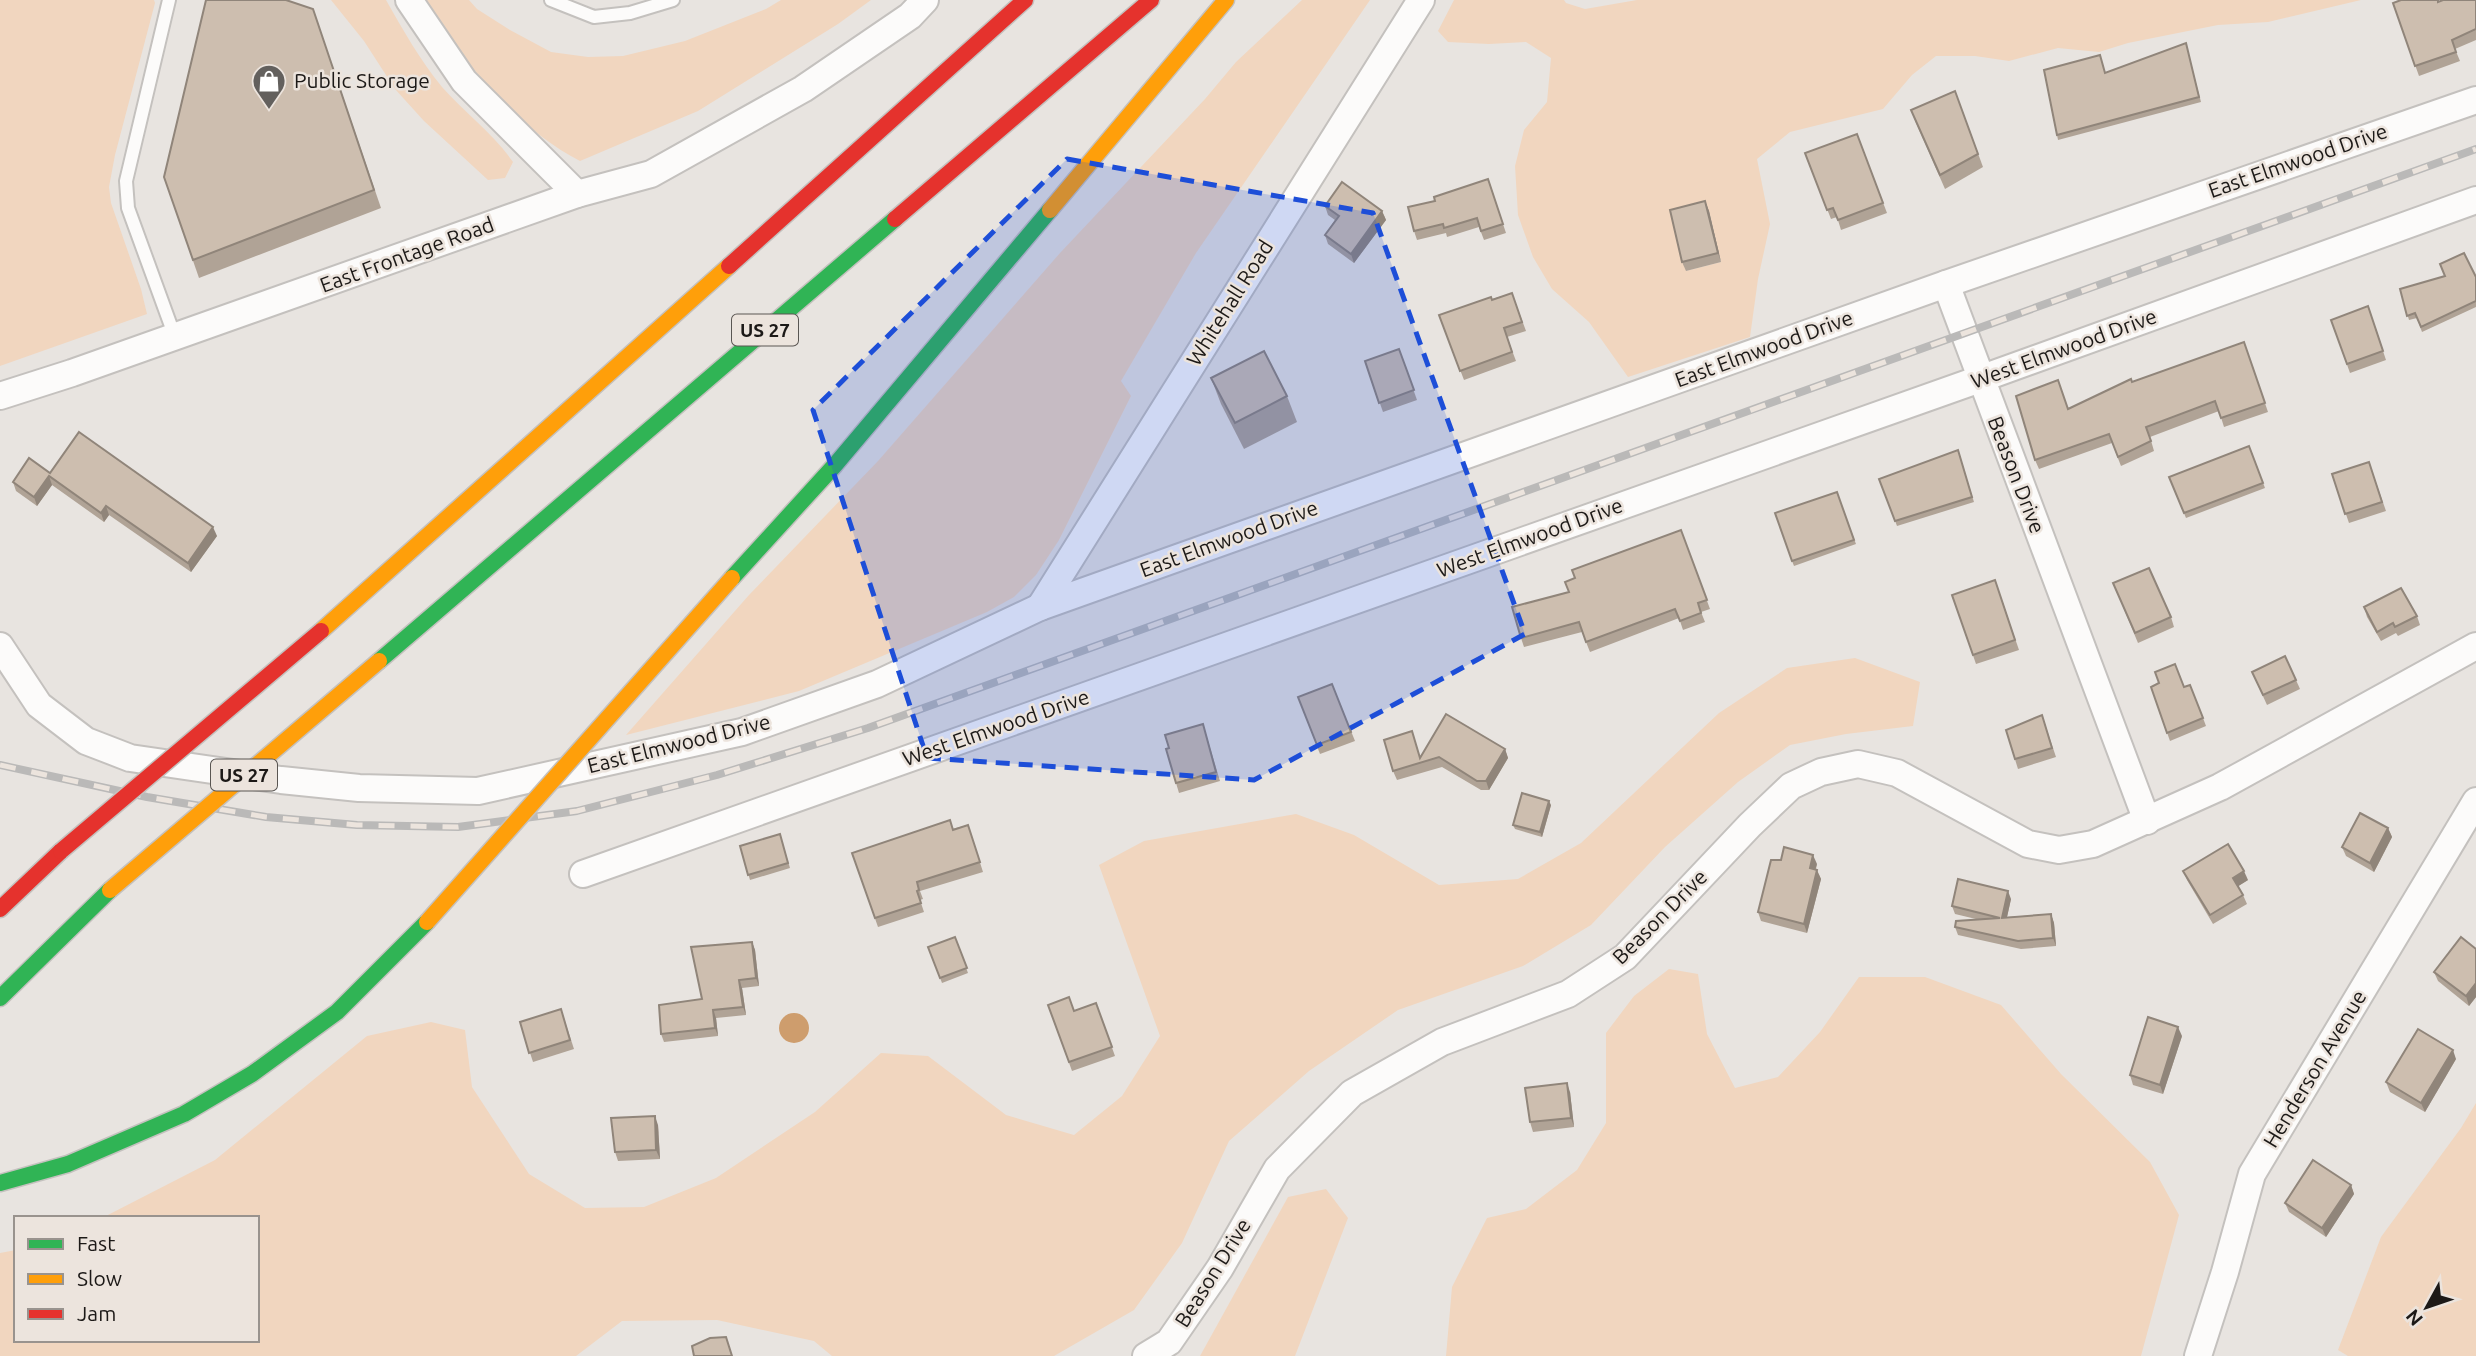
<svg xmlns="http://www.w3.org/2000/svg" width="2476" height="1356" viewBox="0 0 2476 1356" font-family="Ubuntu,sans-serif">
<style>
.green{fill:#f1d6bf;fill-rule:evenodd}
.water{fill:#ce9d6d}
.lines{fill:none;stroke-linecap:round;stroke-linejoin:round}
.lane-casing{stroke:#c4c1be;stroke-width:16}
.street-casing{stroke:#c4c1be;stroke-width:30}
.fast-casing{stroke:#c4c1be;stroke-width:19}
.slow-casing{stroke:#c4c1be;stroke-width:19}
.jam-casing{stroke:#c4c1be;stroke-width:19}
.lane{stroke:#fcfbfa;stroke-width:12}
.street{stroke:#fcfbfa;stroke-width:26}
.fast{stroke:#30b455;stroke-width:16}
.slow{stroke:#ff9f0a;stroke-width:16}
.jam{stroke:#e5322d;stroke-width:16}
.rail-casing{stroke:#bab9b8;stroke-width:8}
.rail{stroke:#ece4dd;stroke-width:5;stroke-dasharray:16;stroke-linecap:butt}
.slow-bridge-casing{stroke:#c4c1be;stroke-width:19;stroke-linecap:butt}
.jam-bridge-casing{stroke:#c4c1be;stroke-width:19;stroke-linecap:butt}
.slow-bridge{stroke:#ff9f0a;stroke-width:16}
.jam-bridge{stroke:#e5322d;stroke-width:16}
.wall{fill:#b0a396}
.shaded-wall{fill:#90857a}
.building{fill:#cdbeaf;stroke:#90857a;stroke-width:2}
.marked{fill:#1d4ed8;fill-opacity:0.2;stroke:#1d4ed8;stroke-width:5;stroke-dasharray:14 9;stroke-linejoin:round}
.labels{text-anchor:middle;stroke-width:5;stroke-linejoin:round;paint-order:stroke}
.shield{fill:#ece4dd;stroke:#5a5652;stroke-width:2}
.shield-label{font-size:19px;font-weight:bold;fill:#1c1917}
.poi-label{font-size:21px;fill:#1c1917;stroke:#ece4dd;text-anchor:start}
.street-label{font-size:21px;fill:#1c1917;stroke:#ece4dd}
</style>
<rect width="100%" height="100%" fill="#e8e4e0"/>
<g class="green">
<path d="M 0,0 L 154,0 L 155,3 L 115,155 L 109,187 L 111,203 L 141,289 L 147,314 L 0,366 Z"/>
<path d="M 331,0 L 386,0 C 403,30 420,60 442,87 C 465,113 493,133 513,162 L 505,178 L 488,180 L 424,121 L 395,89 L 364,41 Z"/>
<path d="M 424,0 L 469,0 L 477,9 L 510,30 L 551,52 L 588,57 L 623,56 L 685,41 L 766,9 L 781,0 L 871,0 L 838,24 L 698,111 L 580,161 C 517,129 461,60 424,0 Z"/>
<path d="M 1302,0 L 1370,0 L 1196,253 L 1121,381 L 1131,396 L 1059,540 L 1036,575 L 1014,597 L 987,612 L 799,691 L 626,735 L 749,595 L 878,461 L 1060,253 L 1205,99 L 1236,62 Z"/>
<path d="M 1454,0 L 1564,0 L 1566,3 L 1585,9 L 1637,0 L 2361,0 L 2268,22 L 2218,25 L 2128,43 L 2099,52 L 2058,48 L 2009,61 L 1975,56 L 1936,56 L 1912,75 L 1883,109 L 1790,132 L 1757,159 L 1770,224 L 1758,279 L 1750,337 L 1628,377 L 1589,322 L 1552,289 L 1533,257 L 1518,215 L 1515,166 L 1524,130 L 1547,102 L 1551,58 L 1526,42 L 1489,44 L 1448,42 L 1438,31 ZM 1709,211 L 1721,262 L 1686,271 Z"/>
<path d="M 1855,658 L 1920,682 L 1913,726 L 1846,734 L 1790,745 L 1738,782 L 1665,847 L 1591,925 L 1523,966 L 1398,1010 L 1309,1071 L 1229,1141 L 1182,1243 L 1134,1310 L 1054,1356 L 832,1356 L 814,1341 L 717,1320 L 622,1321 L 576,1356 L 0,1356 L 0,1253 L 16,1250 L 16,1340 L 257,1340 L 257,1218 L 102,1218 L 215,1160 L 367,1036 L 431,1022 L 465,1030 L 472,1087 L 529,1174 L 585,1208 L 644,1207 L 716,1178 L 815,1112 L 881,1053 L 928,1056 L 1006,1115 L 1074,1135 L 1122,1096 L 1160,1036 L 1099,865 L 1144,841 L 1296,814 L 1354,835 L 1439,885 L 1518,879 L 1581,843 L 1719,713 L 1787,668 Z"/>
<path d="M 1669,969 L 1698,974 L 1707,1034 L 1735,1088 L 1778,1077 L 1820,1032 L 1859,977 L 1925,977 L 2001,1005 L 2061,1074 L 2150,1162 L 2179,1215 L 2141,1356 L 1446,1356 L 1452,1287 L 1487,1218 L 1526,1209 L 1577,1170 L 1606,1123 L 1606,1033 L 1634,996 Z"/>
<path d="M 2476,1103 L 2476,1356 L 2348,1356 L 2338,1350 L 2381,1237 L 2461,1128 Z"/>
<path d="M 1326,1189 L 1348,1218 L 1295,1356 L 1200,1356 L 1288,1197 Z"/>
</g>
<circle class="water" cx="794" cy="1028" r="15"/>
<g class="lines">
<defs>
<g id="lane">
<path d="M 169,0 L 126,181 L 128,208 L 175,337"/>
<path d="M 551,0 L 594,17 L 630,13 L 673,0"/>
</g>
<g id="street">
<path d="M 409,0 L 464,81 L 577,194"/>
<path d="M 1946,284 L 2147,821"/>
<path d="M 0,396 L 72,373 L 577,194 L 651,174 L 803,89 L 910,16 L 925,0"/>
<path d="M 1040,607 L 1421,0"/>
<path d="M 0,646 L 39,705 L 86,741 L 130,758 L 281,780 L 359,788 L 478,791 L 742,732 L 877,684 L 1040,607 L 1946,284 L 2476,100"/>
<path d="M 583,874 L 1980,379 L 2476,200"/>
<path d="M 1146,1356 L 1169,1342 L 1220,1268 L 1277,1169 L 1352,1093 L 1442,1042 L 1568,994 L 1625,957 L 1750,825 L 1791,786 L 1821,772 L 1858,764 L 1897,773 L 2028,844 L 2059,850 L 2093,844 L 2220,787 L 2476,646"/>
<path d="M 2198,1356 L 2225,1272 L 2252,1174 L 2476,801"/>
</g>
<g id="fast">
<path d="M 732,578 L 835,465 L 1050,210"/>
<path d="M 379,661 L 895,219"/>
<path d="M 0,998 L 110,890"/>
<path d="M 0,1183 L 68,1164 L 184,1114 L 252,1074 L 337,1012 L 427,922"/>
</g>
<g id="slow">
<path d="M 1050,210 L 1226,0"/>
<path d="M 321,631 L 729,266"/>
</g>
<g id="jam">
<path d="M 895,219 L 1151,0"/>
<path d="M 729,266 L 1025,0"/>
<path d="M 0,909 L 61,851"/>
</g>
</defs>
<use href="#lane" class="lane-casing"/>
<use href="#street" class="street-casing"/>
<use href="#fast" class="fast-casing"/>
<use href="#slow" class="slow-casing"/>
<use href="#jam" class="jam-casing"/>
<use href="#lane" class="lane"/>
<use href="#street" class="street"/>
<use href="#fast" class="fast"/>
<use href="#slow" class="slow"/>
<use href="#jam" class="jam"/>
<defs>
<path id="rail" d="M 0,765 L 147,797 L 266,817 L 357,825 L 458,827 L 577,811 L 717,775 L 868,728 L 2476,149"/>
</defs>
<use href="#rail" class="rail-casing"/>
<use href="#rail" class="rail"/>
<defs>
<g id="slow-bridge">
<path d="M 110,890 L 379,661"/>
<path d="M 427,922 L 732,578"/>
</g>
<path id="jam-bridge" d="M 61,851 L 321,631"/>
</defs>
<use href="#slow-bridge" class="slow-bridge-casing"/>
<use href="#jam-bridge" class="jam-bridge-casing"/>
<use href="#slow-bridge" class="slow-bridge"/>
<use href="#jam-bridge" class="jam-bridge"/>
</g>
<g class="wall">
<path d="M 2476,0 L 2476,40 L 2455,49 L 2460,61 L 2419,76 L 2393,3 Z"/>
<path d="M 313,9 L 381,208 L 199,278 L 164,177 Z"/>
<path d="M 2187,48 L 2201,102 L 2058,140 L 2057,135 L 2105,73 Z"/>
<path d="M 1955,91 L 1983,167 L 1945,189 L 1916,123 L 1911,110 Z"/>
<path d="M 1857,134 L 1887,213 L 1841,230 L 1837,217 L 1831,219 L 1805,153 Z"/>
<path d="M 1488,179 L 1506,233 L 1484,240 L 1479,227 L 1447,237 L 1446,233 L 1417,240 L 1414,231 L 1435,201 Z"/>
<path d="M 1705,201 L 1709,211 L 1721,262 L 1686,271 L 1682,262 Z"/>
<path d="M 1325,206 L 1382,211 L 1386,220 L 1354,263 L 1328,244 L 1325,235 L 1335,220 L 1328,215 Z"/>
<path d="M 2476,277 L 2476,307 L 2422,332 L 2417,318 L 2409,320 L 2400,289 Z"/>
<path d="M 1512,293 L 1526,331 L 1507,337 L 1516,361 L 1464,380 L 1439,315 Z"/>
<path d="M 2368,306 L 2386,360 L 2350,373 L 2331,320 Z"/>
<path d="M 2244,342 L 2268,412 L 2224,427 L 2219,411 L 2150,437 L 2154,451 L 2121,466 L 2112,443 L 2039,469 L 2035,460 L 2068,409 L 2132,382 Z"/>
<path d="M 1399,349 L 1417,400 L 1383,412 L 1365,361 Z"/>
<path d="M 1211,378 L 1287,396 L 1297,422 L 1244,449 L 1221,404 Z"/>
<path d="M 2249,446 L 2265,488 L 2186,518 L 2169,477 Z"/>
<path d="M 1958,450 L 1974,502 L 1897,526 L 1881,483 Z"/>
<path d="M 2369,462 L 2386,511 L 2349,523 L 2332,474 Z"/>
<path d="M 50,473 L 217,536 L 191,572 L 109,515 L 104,522 L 52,485 L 37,506 L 16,491 L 13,482 Z"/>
<path d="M 1837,492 L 1856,544 L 1794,566 L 1792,561 Z"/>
<path d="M 1681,530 L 1710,609 L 1701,612 L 1705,622 L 1683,630 L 1679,618 L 1590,652 L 1582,632 L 1524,647 L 1521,638 L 1569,592 L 1575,578 Z"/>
<path d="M 1995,580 L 2019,650 L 1976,664 L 1952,595 Z"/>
<path d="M 2113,583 L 2171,617 L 2174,627 L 2138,643 Z"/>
<path d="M 2364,607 L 2417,616 L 2420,625 L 2398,636 L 2396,633 L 2381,641 L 2367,617 Z"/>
<path d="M 2252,672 L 2296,680 L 2300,689 L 2267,705 Z"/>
<path d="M 1332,684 L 1355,741 L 1320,754 L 1298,697 Z"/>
<path d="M 2151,687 L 2184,687 L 2203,718 L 2206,726 L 2170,741 Z"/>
<path d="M 2042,715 L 2056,757 L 2018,769 L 2006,730 Z"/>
<path d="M 1203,724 L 1220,781 L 1179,793 L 1176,783 L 1169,748 Z"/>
<path d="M 1505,749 L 1508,758 L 1489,790 L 1481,790 L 1442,767 L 1397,780 L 1393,771 L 1421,758 Z"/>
<path d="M 1551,805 L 1542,837 L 1515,829 L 1513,825 Z"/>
<path d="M 968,825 L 983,872 L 920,891 L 923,899 L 920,900 L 924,912 L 878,927 L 852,853 Z"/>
<path d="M 2388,828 L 2392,837 L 2374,872 L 2346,856 L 2342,847 Z"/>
<path d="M 780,834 L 790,868 L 750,880 L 740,846 Z"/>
<path d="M 1817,864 L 1816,869 L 1821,879 L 1807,933 L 1761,921 L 1758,912 Z"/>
<path d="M 2183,871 L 2248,880 L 2238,886 L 2243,895 L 2247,904 L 2213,924 L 2187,880 Z"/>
<path d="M 2011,899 L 2007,917 L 2051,914 L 2054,923 L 2056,946 L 2021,949 L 1958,935 L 1955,927 L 1976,919 L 1955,914 L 1952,906 Z"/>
<path d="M 955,937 L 968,973 L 942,983 L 928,947 Z"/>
<path d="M 752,942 L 755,950 L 759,986 L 742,988 L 746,1015 L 716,1018 L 718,1036 L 664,1042 L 661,1034 L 702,999 Z"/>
<path d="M 2476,949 L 2476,997 L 2469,1006 L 2438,981 L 2434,972 Z"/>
<path d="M 1096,1003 L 1115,1056 L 1072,1071 L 1048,1005 L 1074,1011 Z"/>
<path d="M 561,1009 L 574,1049 L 533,1062 L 520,1022 Z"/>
<path d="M 2182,1036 L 2163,1094 L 2133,1085 L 2130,1075 Z"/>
<path d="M 2456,1059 L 2425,1112 L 2390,1092 L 2386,1082 Z"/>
<path d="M 1570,1092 L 1574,1127 L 1533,1132 L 1530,1122 Z"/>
<path d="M 658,1125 L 660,1159 L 618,1161 L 615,1152 Z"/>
<path d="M 2351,1185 L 2354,1194 L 2326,1237 L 2289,1212 L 2285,1203 Z"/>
</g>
<g class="shaded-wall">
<path d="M 1705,201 L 1709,211 L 1721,262 L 1718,253 Z"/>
<path d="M 1382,211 L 1386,220 L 1354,263 L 1351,254 Z"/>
<path d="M 49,476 L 52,485 L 37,506 L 34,497 Z"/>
<path d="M 106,506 L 109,515 L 104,522 L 101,513 Z"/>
<path d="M 213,527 L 217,536 L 191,572 L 188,563 Z"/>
<path d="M 1505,749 L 1508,758 L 1489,790 L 1486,781 Z"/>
<path d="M 1549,801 L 1551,805 L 1542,837 L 1540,832 Z"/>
<path d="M 2388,828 L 2392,837 L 2374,872 L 2370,863 Z"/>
<path d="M 1813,855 L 1817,864 L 1813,877 L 1810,868 Z"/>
<path d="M 1817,870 L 1821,879 L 1807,933 L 1804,924 Z"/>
<path d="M 2244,871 L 2248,880 L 2237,887 L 2233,878 Z"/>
<path d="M 2008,891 L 2011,899 L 2005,926 L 2002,918 Z"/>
<path d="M 2051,914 L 2054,923 L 2056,946 L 2053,938 Z"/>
<path d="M 752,942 L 755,950 L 759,986 L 756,978 Z"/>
<path d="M 739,980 L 742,988 L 746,1015 L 743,1007 Z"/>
<path d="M 2476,983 L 2476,997 L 2469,1006 L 2466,996 Z"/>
<path d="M 713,1010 L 716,1018 L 718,1036 L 715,1028 Z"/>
<path d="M 2178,1027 L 2182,1036 L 2163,1094 L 2160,1085 Z"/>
<path d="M 2453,1050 L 2456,1059 L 2425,1112 L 2421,1103 Z"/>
<path d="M 1567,1083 L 1570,1092 L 1574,1127 L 1571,1118 Z"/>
<path d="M 655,1116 L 658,1125 L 660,1159 L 656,1150 Z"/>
<path d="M 2351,1185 L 2354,1194 L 2326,1237 L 2322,1228 Z"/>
</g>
<g class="building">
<path d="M 206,0 L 286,0 L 313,9 L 374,190 L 193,260 L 164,177 Z"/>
<path d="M 2401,0 L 2438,0 L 2438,2 L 2443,0 L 2476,0 L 2476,29 L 2452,40 L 2456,52 L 2415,66 L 2393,3 Z"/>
<path d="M 2186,43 L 2199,97 L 2057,135 L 2044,70 L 2100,55 L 2105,73 Z"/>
<path d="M 1955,91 L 1978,154 L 1940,175 L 1911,110 Z"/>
<path d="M 1857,134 L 1883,203 L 1838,220 L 1833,208 L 1827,210 L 1805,153 Z"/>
<path d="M 1488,179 L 1503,224 L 1481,231 L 1477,218 L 1444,228 L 1443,224 L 1414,231 L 1408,207 L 1435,201 L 1434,197 Z"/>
<path d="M 1342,182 L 1382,211 L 1351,254 L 1325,235 L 1339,216 L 1325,206 Z"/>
<path d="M 1705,201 L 1718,253 L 1682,262 L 1670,210 Z"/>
<path d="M 2464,253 L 2476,277 L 2476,301 L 2421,327 L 2415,313 L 2407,316 L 2400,289 L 2445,276 L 2440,264 Z"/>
<path d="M 1512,293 L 1522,322 L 1504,328 L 1512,352 L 1460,371 L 1439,315 L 1491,297 L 1492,300 Z"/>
<path d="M 2368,306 L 2383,351 L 2347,364 L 2331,320 Z"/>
<path d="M 2244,342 L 2265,403 L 2221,418 L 2215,401 L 2146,427 L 2151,441 L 2118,457 L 2109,434 L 2035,460 L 2016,396 L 2058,380 L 2068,409 L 2131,379 L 2132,382 Z"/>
<path d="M 1399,349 L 1414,390 L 1379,403 L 1365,361 Z"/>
<path d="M 1264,351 L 1287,396 L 1235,423 L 1211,378 Z"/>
<path d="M 79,432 L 213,527 L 188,563 L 106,506 L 101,513 L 49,476 L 34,497 L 13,482 L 29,458 L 50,473 Z"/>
<path d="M 2249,446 L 2263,483 L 2184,513 L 2169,477 Z"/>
<path d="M 1958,450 L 1972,497 L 1895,521 L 1879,479 Z"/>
<path d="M 2369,462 L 2382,502 L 2345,514 L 2332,474 Z"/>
<path d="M 1837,492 L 1854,540 L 1792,561 L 1775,513 Z"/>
<path d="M 1681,530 L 1707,600 L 1698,603 L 1701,613 L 1680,621 L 1675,609 L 1586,642 L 1579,622 L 1521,638 L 1512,607 L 1569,592 L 1565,582 L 1575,578 L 1572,570 Z"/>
<path d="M 2149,568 L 2171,617 L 2135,633 L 2113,583 Z"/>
<path d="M 1995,580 L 2015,640 L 1973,655 L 1952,595 Z"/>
<path d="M 2401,588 L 2417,616 L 2395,627 L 2393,623 L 2377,632 L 2364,607 Z"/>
<path d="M 2285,656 L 2296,680 L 2263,695 L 2252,672 Z"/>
<path d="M 2175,664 L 2184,687 L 2190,685 L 2203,718 L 2167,733 L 2151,687 L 2159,683 L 2155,672 Z"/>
<path d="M 1332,684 L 1351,732 L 1317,745 L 1298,697 Z"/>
<path d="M 1446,714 L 1505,749 L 1486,781 L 1477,781 L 1439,757 L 1393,771 L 1384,740 L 1412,731 L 1420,758 Z"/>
<path d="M 2042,715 L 2052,748 L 2015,759 L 2006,730 Z"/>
<path d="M 1203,724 L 1216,772 L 1176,783 L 1166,749 L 1169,748 L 1165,735 Z"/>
<path d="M 1522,793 L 1549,801 L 1540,832 L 1513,825 Z"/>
<path d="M 2360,813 L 2388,828 L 2370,863 L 2342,847 Z"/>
<path d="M 950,820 L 953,830 L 968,825 L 980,862 L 917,882 L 919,890 L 917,891 L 921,903 L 875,918 L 852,853 Z"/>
<path d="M 780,834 L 788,863 L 748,875 L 740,846 Z"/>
<path d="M 2228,844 L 2244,871 L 2233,878 L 2243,895 L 2210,915 L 2183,871 Z"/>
<path d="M 1784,847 L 1813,855 L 1810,868 L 1817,870 L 1804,924 L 1758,912 L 1771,860 L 1781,860 Z"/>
<path d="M 1958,879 L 2008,891 L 2002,918 L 2051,914 L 2053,938 L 2018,941 L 1955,927 L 1956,921 L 2000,918 L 1952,906 Z"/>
<path d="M 955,937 L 967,968 L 940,978 L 928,947 Z"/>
<path d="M 2461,937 L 2476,949 L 2476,983 L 2466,996 L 2434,972 Z"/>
<path d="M 752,942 L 756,978 L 739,980 L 743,1007 L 713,1010 L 715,1028 L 661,1034 L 659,1005 L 702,999 L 691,947 Z"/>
<path d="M 1069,997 L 1074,1011 L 1096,1003 L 1112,1047 L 1069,1062 L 1048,1005 Z"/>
<path d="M 561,1009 L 570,1040 L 529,1053 L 520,1022 Z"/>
<path d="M 2148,1017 L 2178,1027 L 2160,1085 L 2130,1075 Z"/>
<path d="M 2418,1029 L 2453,1050 L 2421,1103 L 2386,1082 Z"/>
<path d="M 1567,1083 L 1571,1118 L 1530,1122 L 1525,1088 Z"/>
<path d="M 655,1116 L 656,1150 L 615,1152 L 611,1118 Z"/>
<path d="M 2313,1160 L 2351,1185 L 2322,1228 L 2285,1203 Z"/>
<path d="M 726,1337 L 732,1356 L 694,1356 L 692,1346 L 710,1338 Z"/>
</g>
<path class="marked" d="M 1067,159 L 1373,213 L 1525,634 L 1254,780 L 927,758 L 813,410 Z"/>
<defs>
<symbol id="shop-pin" viewBox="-11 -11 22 30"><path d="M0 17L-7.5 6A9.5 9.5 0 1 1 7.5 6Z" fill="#63605d" stroke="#ece4dd"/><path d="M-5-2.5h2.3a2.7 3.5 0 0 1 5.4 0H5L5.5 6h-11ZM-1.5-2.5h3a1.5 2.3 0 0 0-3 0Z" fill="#fff"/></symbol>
</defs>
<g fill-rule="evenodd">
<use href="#shop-pin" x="250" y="62" width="38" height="52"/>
</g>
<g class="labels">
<g class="shield">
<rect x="732" y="314.5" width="66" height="31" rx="5"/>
<rect x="211" y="759.5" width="66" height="31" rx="5"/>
</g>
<g class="shield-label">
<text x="765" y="337">US 27</text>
<text x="244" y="782">US 27</text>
</g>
<g class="poi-label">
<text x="294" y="88">Public Storage</text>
</g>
<g class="street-label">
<text transform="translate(2298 161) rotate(-19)" y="7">East Elmwood Drive</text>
<text transform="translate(407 255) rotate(-20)" y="7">East Frontage Road</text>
<text transform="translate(1230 303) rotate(-58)" y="7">Whitehall Road</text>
<text transform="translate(1764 349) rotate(-20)" y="7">East Elmwood Drive</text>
<text transform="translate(2064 349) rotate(-20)" y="7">West Elmwood Drive</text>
<text transform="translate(2016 475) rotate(69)" y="7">Beason Drive</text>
<text transform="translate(1530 538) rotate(-20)" y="7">West Elmwood Drive</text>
<text transform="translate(1229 539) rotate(-20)" y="7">East Elmwood Drive</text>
<text transform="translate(996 728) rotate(-19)" y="7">West Elmwood Drive</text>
<text transform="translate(679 744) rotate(-14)" y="7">East Elmwood Drive</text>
<text transform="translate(1660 917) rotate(-45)" y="7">Beason Drive</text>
<text transform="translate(2315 1069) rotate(-59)" y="7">Henderson Avenue</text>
<text transform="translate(1213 1273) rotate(-58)" y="7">Beason Drive</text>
</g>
</g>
<rect x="14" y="1216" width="245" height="126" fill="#ece4dd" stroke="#99938e" stroke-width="2"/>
<rect x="28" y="1239" width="35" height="10" fill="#30b455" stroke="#99938e" stroke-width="2"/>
<text x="77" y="1251" font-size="21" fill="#1c1917">Fast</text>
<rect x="28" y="1274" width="35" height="10" fill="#ff9f0a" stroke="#99938e" stroke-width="2"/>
<text x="77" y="1286" font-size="21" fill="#1c1917">Slow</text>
<rect x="28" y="1309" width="35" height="10" fill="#e5322d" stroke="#99938e" stroke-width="2"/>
<text x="77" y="1321" font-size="21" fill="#1c1917">Jam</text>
<g transform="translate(2427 1307) rotate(230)" stroke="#ece4dd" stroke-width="5" paint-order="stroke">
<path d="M0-5L12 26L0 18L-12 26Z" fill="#1c1917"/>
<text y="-10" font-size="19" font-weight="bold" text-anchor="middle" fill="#1c1917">N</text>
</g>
</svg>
